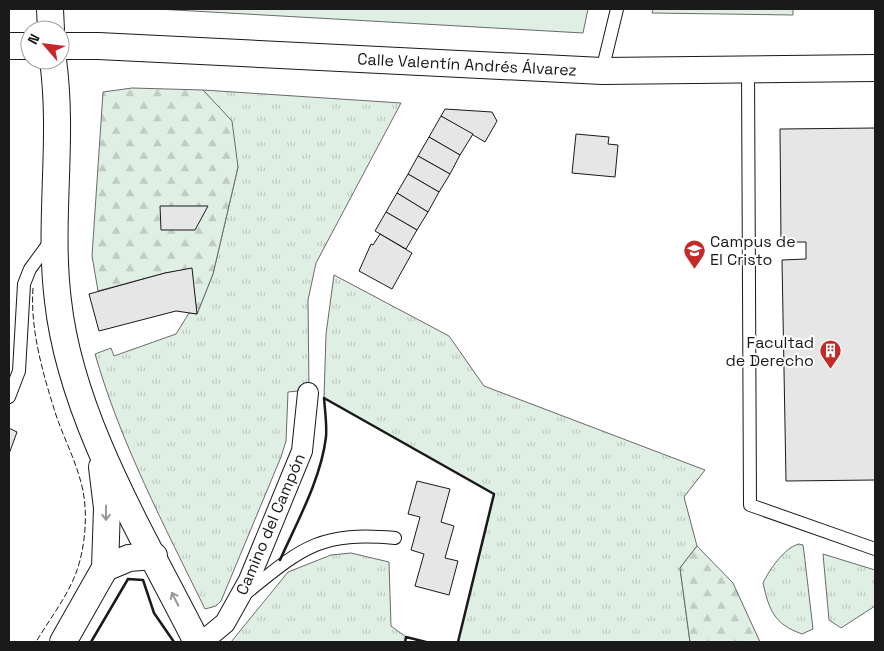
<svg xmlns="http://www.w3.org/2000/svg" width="884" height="651" viewBox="0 0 884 651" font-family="'Space Grotesk',sans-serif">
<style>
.grass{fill:url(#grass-tufts);stroke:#6a6a6a}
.forest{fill:url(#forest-firs);stroke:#6a6a6a}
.garden{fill:#e0efe3;stroke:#6a6a6a}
.building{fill:#e6e6e6;stroke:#1a1a1a}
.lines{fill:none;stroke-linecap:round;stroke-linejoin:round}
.service-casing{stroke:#1a1a1a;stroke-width:14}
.pedestrian-casing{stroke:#1a1a1a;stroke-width:22}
.minor-casing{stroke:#1a1a1a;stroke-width:28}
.service{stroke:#fff;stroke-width:12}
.pedestrian{stroke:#fff;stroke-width:20}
.minor{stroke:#fff;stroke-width:26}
.fence{stroke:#1a1a1a;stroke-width:1;stroke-dasharray:6 2.5;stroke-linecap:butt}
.wall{stroke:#1a1a1a;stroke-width:2.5}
.oneway{stroke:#989898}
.labels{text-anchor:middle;stroke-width:4;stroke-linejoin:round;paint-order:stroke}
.street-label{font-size:16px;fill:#1a1a1a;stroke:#fff}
.poi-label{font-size:16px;fill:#1a1a1a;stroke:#fff;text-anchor:start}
</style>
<defs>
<pattern id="grass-tufts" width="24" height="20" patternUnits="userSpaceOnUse" patternTransform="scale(1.25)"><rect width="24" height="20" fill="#e0efe3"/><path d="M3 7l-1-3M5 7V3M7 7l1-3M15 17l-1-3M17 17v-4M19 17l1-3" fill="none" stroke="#c0ccc2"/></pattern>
<pattern id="forest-firs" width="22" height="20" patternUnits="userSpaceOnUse" patternTransform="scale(1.25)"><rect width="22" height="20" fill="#e0efe3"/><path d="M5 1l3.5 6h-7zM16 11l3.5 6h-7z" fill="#c0ccc2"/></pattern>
</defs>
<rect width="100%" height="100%" fill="#fff"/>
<g class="grass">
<path d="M 203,90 L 401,103 L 316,263 L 308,300 L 309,390 L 288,392 L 286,441 L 281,457 L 221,601 L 216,606 L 205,609 C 164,525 121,444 95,354 L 111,348 L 114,356 L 176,334 L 189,313 L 197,314 L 213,274 L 238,167 L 212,101 Z"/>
<path d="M 334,275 L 449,336 L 484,386 L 705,470 L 684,497 L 697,546 L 680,568 L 690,642 L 458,642 L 494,494 L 324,398 L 326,334 Z"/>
<path d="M 799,544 L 803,545 L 804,552 L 813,629 L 802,634 C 774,624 769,610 763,583 C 769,570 785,547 799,544 Z"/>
<path d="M 351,553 L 389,562 L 391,626 L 406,637 L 405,642 L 231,642 L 288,572 L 331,555 Z"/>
<path d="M 823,554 L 875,570 L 875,606 L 841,628 L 829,620 Z"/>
</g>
<g class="forest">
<path d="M 132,88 L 203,90 L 232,121 L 238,167 L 213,274 L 197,314 L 191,269 L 165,273 L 98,291 L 92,256 L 103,92 Z"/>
<path d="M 697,546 L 733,583 L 760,642 L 690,642 L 680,568 Z"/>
</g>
<g class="garden">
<path d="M 157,9 L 588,9 L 583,33 Z"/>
<path d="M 653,9 L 793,9 L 793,15 L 652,13 Z"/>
</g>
<g class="building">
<path d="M 445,109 L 492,112 L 497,121 L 485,142 L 441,116 Z"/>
<path d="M 441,116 L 473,134 L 460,155 L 429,137 Z"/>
<path d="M 875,128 L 875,480 L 786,481 L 782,260 L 806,259 L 806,242 L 781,242 L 780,129 Z"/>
<path d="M 576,134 L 609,137 L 608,144 L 618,145 L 615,177 L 572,173 Z"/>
<path d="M 429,137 L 460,155 L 450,174 L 418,156 Z"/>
<path d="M 418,156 L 450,174 L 439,192 L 408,174 Z"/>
<path d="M 408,174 L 439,192 L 428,212 L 397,193 Z"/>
<path d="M 397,193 L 428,212 L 417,230 L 386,212 Z"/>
<path d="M 160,206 L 208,206 L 195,230 L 161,230 Z"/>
<path d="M 386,212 L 417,230 L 406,249 L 375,231 Z"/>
<path d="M 380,234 L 412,253 L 392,289 L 359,271 L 371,244 L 373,245 Z"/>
<path d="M 192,268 L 197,314 L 176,311 L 99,331 L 89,294 L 165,273 Z"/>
<path d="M 9,428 L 17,432 L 9,454 Z"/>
<path d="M 417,481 L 450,489 L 441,522 L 454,526 L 445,558 L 458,561 L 449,595 L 415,586 L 424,554 L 411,550 L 420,517 L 408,514 Z"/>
</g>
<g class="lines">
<defs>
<g id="service">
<path d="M 748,69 L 750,505 L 875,549"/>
<path d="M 602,71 L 617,9"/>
<path d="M 9,397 L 19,371 L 24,284 L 30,269 L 52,239"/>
<path d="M 245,594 C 302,548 319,531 395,538"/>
</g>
<path id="pedestrian" d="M 202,642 L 225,623 L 249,580 L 302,451 L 308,393"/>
<g id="minor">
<path d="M 50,9 L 51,30"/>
<path d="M 9,46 L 30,46"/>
<path d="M 60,46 L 98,46 L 602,71 L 875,68"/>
<path d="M 53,60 C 64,140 48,221 58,301 C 71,419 144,537 197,642"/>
<path d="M 105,568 L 129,558 L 154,556"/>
<path d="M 63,642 L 105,568 L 107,508 L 102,467"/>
</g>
</defs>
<use href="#service" class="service-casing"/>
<use href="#pedestrian" class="pedestrian-casing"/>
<use href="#minor" class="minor-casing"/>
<use href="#service" class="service"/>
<use href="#pedestrian" class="pedestrian"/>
<use href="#minor" class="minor"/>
<path class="fence" d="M 33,288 C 30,330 43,374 56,415 C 63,436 74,457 80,479 C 89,507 86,546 76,573 C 67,597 49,620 36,642"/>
<g class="wall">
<path d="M 280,560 C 297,522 321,479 326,437 C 327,424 325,411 324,398 L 494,494 L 458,642"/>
<path d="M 91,642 L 128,579 L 143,580 L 154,613 L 174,642"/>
<path d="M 405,642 L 406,637 L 426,642"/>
</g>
</g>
<defs><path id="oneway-shaft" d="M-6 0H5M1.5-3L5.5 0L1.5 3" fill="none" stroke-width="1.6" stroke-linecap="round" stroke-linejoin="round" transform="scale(1.25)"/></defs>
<g class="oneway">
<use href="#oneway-shaft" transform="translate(106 513) rotate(90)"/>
<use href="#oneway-shaft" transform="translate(175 599) rotate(-117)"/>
</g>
<defs>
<symbol id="university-pin" viewBox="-11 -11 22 30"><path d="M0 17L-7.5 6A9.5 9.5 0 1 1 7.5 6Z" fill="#c62828" stroke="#fff"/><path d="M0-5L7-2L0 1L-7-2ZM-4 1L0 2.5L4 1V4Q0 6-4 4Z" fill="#fff"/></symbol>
<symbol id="building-pin" viewBox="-11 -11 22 30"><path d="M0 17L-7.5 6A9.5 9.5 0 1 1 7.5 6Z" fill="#c62828" stroke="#fff"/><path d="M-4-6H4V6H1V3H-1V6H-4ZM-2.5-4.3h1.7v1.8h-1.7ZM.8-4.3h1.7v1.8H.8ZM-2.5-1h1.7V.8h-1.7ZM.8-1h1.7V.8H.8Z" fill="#fff"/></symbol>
</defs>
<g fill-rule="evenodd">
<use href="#university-pin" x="682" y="238" width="25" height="34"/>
<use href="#building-pin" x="818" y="338" width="25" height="34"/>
</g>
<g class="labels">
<g class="street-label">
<text transform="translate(467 64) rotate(3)" y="6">Calle Valentín Andrés Álvarez</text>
<text transform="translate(270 524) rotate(-67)" y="6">Camino del Campón</text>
</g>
<g class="poi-label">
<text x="710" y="247">Campus de<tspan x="710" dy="18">El Cristo</tspan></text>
<text x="814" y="348" text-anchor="end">Facultad<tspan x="814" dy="18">de Derecho</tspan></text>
</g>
</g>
<rect width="884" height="651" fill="none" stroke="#1a1a1a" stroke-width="20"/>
<g transform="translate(45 45) rotate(298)"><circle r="24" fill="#ffffff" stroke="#a3a3a3"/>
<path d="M0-4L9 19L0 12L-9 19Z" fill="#c62828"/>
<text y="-8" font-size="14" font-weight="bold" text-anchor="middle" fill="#1a1a1a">N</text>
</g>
</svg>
